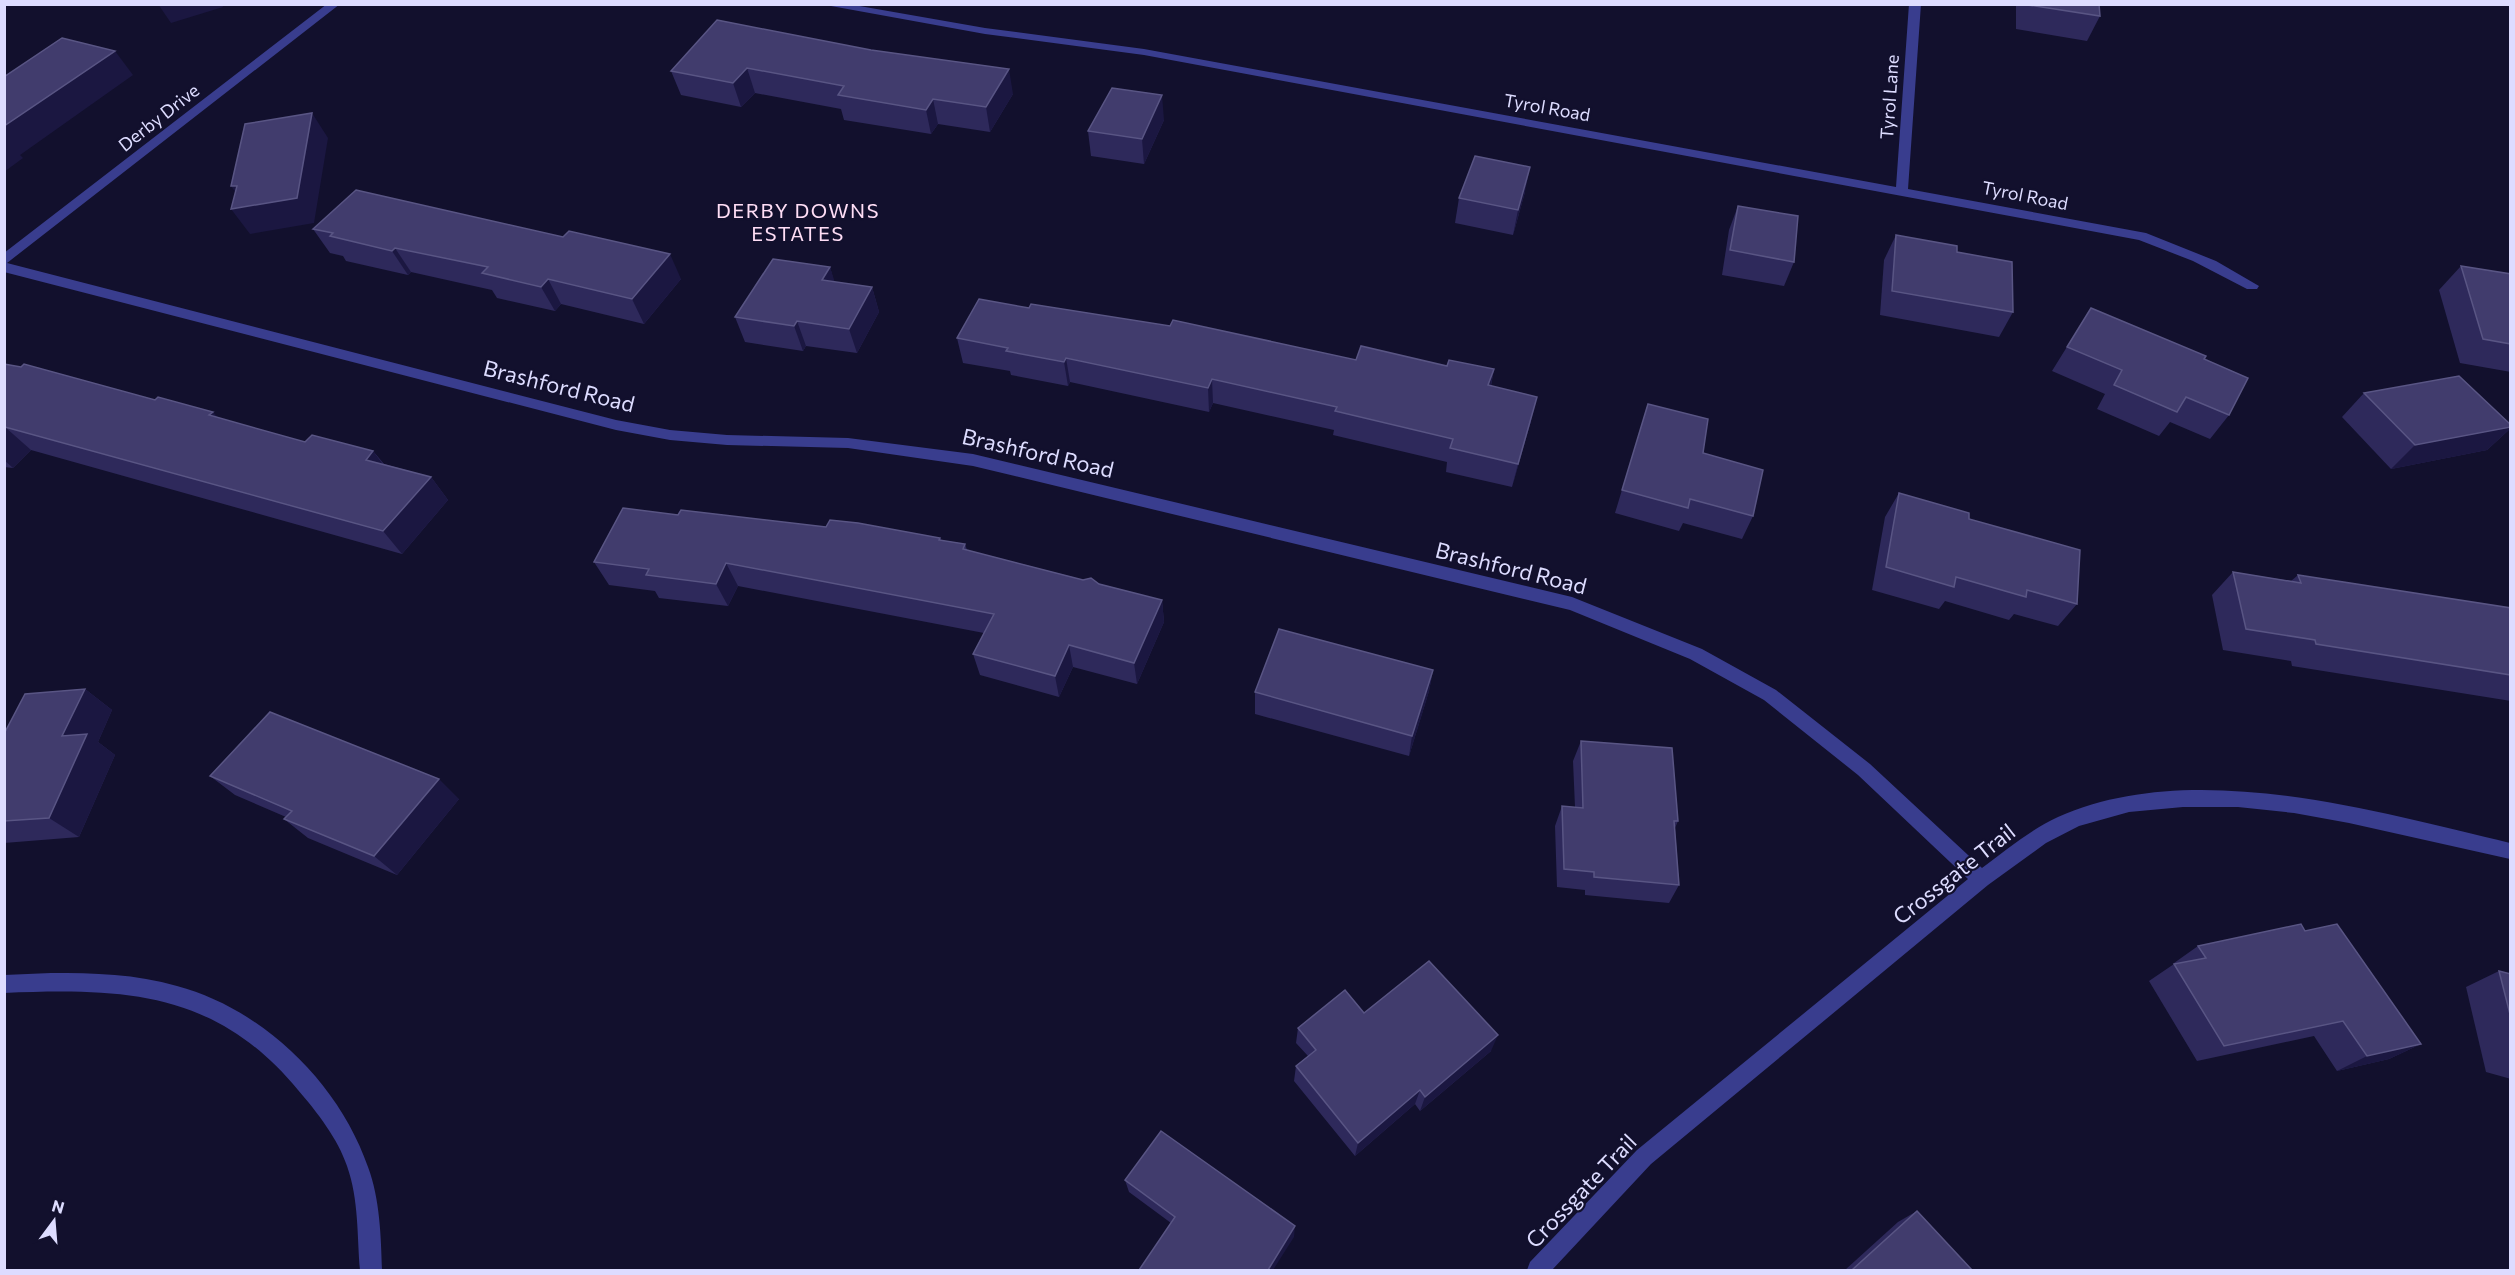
<svg xmlns="http://www.w3.org/2000/svg" width="2515" height="1275" viewBox="0 0 2515 1275" font-family="Commissioner,sans-serif">
<style>
.lines{fill:none;stroke-linecap:round;stroke-linejoin:round}
.minor{fill:#393d8e;fill-rule:evenodd}
.wall{fill:#2e295b}
.shaded-wall{fill:#1b1741}
.building{fill:#413c6d;stroke:#595584;stroke-width:1.5}
.labels{text-anchor:middle;stroke-width:4.5;stroke-linejoin:round;paint-order:stroke}
.far-street-label{font-size:18px;fill:#dddcff;stroke:#12102d}
.far-neighbourhood-label{font-size:20px;letter-spacing:1.5px;fill:#ffdef6;stroke:#12102d}
.street-label{font-size:22px;fill:#dddcff;stroke:#12102d}
</style>
<rect width="100%" height="100%" fill="#12102d"/>
<g class="lines">
<g class="minor">
<path d="M 327,4 L 340,4 L 7,263 L 616,420 L 670,430 L 727,435 L 848,438 L 973,454 L 1572,597 L 1702,649 L 1776,690 L 1870,764 L 1982,868 C 2006,850 2030,830 2058,817 C 2192,757 2374,811 2510,843 L 2510,859 L 2349,823 L 2294,813 L 2238,807 L 2183,807 L 2129,812 L 2079,826 L 2046,843 L 1988,885 L 1651,1164 L 1552,1270 L 1527,1270 L 1530,1262 L 1637,1150 L 1968,879 L 1858,775 L 1764,700 L 1690,659 L 1570,610 L 973,466 L 848,448 L 727,445 L 670,440 L 616,430 L 4,272 L 4,253 Z"/>
<path d="M 820,4 L 848,4 L 985,28 L 1144,49 L 1896,187 L 1909,4 L 1921,4 L 1908,189 L 2146,233 L 2216,261 L 2259,286 L 2257,289 L 2247,289 L 2193,261 L 2139,240 L 1144,55 L 985,34 Z"/>
<path d="M 51,973 C 94,973 136,974 177,986 C 263,1009 339,1083 368,1167 C 380,1199 381,1237 382,1270 L 360,1270 C 357,1236 359,1200 347,1166 C 338,1139 317,1112 298,1090 C 216,991 125,988 4,993 L 4,975 Z"/>
</g>
</g>
<g class="wall">
<path d="M 2016,4 L 2099,4 L 2100,16 L 2087,41 L 2016,29 Z"/>
<path d="M 717,20 L 1013,94 L 990,132 L 938,124 L 931,134 L 844,120 L 841,109 L 755,93 L 741,107 L 681,95 L 671,71 Z"/>
<path d="M 1164,120 L 1144,164 L 1091,156 L 1088,131 Z"/>
<path d="M 1525,192 L 1513,235 L 1455,223 L 1459,198 Z"/>
<path d="M 1738,206 L 1794,262 L 1784,286 L 1722,275 L 1729,230 Z"/>
<path d="M 313,229 L 681,279 L 644,324 L 561,304 L 555,311 L 497,298 L 492,290 L 411,272 L 408,275 L 346,261 L 343,256 L 330,253 Z"/>
<path d="M 1896,235 L 1957,252 L 2013,312 L 1999,337 L 1880,315 L 1884,260 Z"/>
<path d="M 2461,266 L 2511,274 L 2511,372 L 2460,363 L 2439,290 Z"/>
<path d="M 830,267 L 834,282 L 872,287 L 879,312 L 857,353 L 806,346 L 803,351 L 745,342 L 735,317 Z"/>
<path d="M 1029,308 L 1356,360 L 1494,369 L 1491,386 L 1531,421 L 1512,487 L 1446,472 L 1447,462 L 1333,435 L 1334,430 L 1213,403 L 1209,412 L 1070,382 L 1068,386 L 1011,375 L 1010,371 L 963,363 L 957,338 Z"/>
<path d="M 2091,308 L 2204,359 L 2229,415 L 2210,439 L 2170,422 L 2159,436 L 2097,409 L 2105,394 L 2052,371 Z"/>
<path d="M 4,364 L 219,418 L 305,442 L 373,451 L 384,464 L 431,477 L 448,500 L 402,554 L 31,450 L 13,468 L 4,467 Z"/>
<path d="M 2364,393 L 2511,425 L 2511,428 L 2487,450 L 2391,469 L 2342,417 Z"/>
<path d="M 1648,404 L 1703,453 L 1753,516 L 1742,539 L 1683,523 L 1679,531 L 1615,513 Z"/>
<path d="M 1899,493 L 1969,519 L 2077,604 L 2058,626 L 2014,614 L 2009,620 L 1945,601 L 1939,609 L 1872,590 L 1885,517 Z"/>
<path d="M 678,515 L 826,527 L 940,538 L 941,540 L 965,544 L 967,550 L 1162,600 L 1164,622 L 1137,684 L 1073,667 L 1059,697 L 980,675 L 973,654 L 984,633 L 738,586 L 728,606 L 659,598 L 655,591 L 609,585 L 594,562 Z"/>
<path d="M 2233,572 L 2291,581 L 2298,575 L 2511,608 L 2511,701 L 2292,666 L 2291,661 L 2223,650 L 2212,595 Z"/>
<path d="M 1433,670 L 1429,691 L 1409,756 L 1255,714 L 1255,692 Z"/>
<path d="M 85,689 L 112,710 L 98,742 L 115,755 L 79,837 L 4,843 L 4,734 Z"/>
<path d="M 1581,741 L 1678,821 L 1675,828 L 1679,885 L 1669,903 L 1585,895 L 1585,890 L 1557,887 L 1555,826 L 1562,806 L 1575,807 L 1573,761 Z"/>
<path d="M 210,776 L 459,799 L 397,875 L 308,838 L 284,819 L 286,817 L 235,795 Z"/>
<path d="M 2305,931 L 2421,1044 L 2389,1059 L 2337,1071 L 2314,1036 L 2197,1061 L 2149,981 L 2174,964 L 2174,963 L 2198,946 Z"/>
<path d="M 2499,971 L 2511,974 L 2511,1079 L 2486,1072 L 2466,987 Z"/>
<path d="M 1364,1013 L 1491,1051 L 1420,1111 L 1415,1104 L 1355,1156 L 1294,1081 L 1296,1066 L 1308,1056 L 1296,1043 L 1298,1028 Z"/>
<path d="M 1125,1180 L 1294,1237 L 1171,1223 L 1129,1192 Z"/>
<path d="M 1917,1211 L 1972,1270 L 1845,1270 L 1898,1222 Z"/>
</g>
<g class="shaded-wall">
<path d="M 158,4 L 222,4 L 223,7 L 171,23 Z"/>
<path d="M 115,51 L 133,75 L 20,155 L 23,158 L 4,172 L 4,126 Z"/>
<path d="M 747,68 L 755,93 L 741,107 L 733,83 Z"/>
<path d="M 1009,69 L 1013,94 L 990,132 L 986,107 Z"/>
<path d="M 1162,95 L 1164,120 L 1144,164 L 1142,139 Z"/>
<path d="M 933,99 L 938,124 L 931,134 L 926,110 Z"/>
<path d="M 312,113 L 328,138 L 314,223 L 250,234 L 231,209 L 246,207 L 231,186 L 237,186 Z"/>
<path d="M 1530,167 L 1525,192 L 1513,235 L 1518,210 Z"/>
<path d="M 395,248 L 411,272 L 408,275 L 392,251 Z"/>
<path d="M 670,254 L 681,279 L 644,324 L 632,299 Z"/>
<path d="M 830,267 L 838,292 L 822,280 Z"/>
<path d="M 548,279 L 561,304 L 555,311 L 541,287 Z"/>
<path d="M 872,287 L 879,312 L 857,353 L 849,329 Z"/>
<path d="M 797,321 L 806,346 L 803,351 L 794,326 Z"/>
<path d="M 1066,358 L 1070,382 L 1068,386 L 1064,362 Z"/>
<path d="M 1494,369 L 1489,394 L 1488,385 Z"/>
<path d="M 1212,379 L 1213,403 L 1209,412 L 1208,388 Z"/>
<path d="M 1537,397 L 1531,421 L 1512,487 L 1518,464 Z"/>
<path d="M 213,412 L 234,435 L 209,415 Z"/>
<path d="M 4,427 L 5,427 L 31,450 L 13,468 L 4,460 Z"/>
<path d="M 2511,427 L 2511,428 L 2487,450 L 2391,469 L 2415,445 Z"/>
<path d="M 373,451 L 391,475 L 366,460 Z"/>
<path d="M 431,477 L 448,500 L 402,554 L 383,531 Z"/>
<path d="M 726,563 L 738,586 L 728,606 L 716,584 Z"/>
<path d="M 1162,600 L 1164,622 L 1137,684 L 1134,663 Z"/>
<path d="M 1069,645 L 1073,667 L 1059,697 L 1055,676 Z"/>
<path d="M 1433,670 L 1429,691 L 1409,756 L 1412,736 Z"/>
<path d="M 85,689 L 112,710 L 98,742 L 115,755 L 79,837 L 49,818 L 62,736 Z"/>
<path d="M 439,779 L 459,799 L 397,875 L 374,856 Z"/>
<path d="M 1498,1035 L 1491,1051 L 1420,1111 L 1425,1097 Z"/>
<path d="M 2421,1044 L 2389,1059 L 2337,1071 L 2367,1056 Z"/>
<path d="M 1420,1090 L 1415,1104 L 1355,1156 L 1358,1143 Z"/>
<path d="M 1295,1226 L 1294,1237 L 1273,1270 L 1268,1270 Z"/>
</g>
<g class="building">
<path d="M 2028,4 L 2099,4 L 2100,16 L 2028,5 Z"/>
<path d="M 717,20 L 871,50 L 1009,69 L 986,107 L 933,99 L 926,110 L 838,95 L 844,86 L 747,68 L 733,83 L 671,71 Z"/>
<path d="M 62,38 L 115,51 L 4,126 L 4,77 Z"/>
<path d="M 1112,88 L 1162,95 L 1142,139 L 1088,131 Z"/>
<path d="M 312,113 L 297,198 L 231,209 L 237,186 L 231,186 L 245,124 Z"/>
<path d="M 1475,156 L 1530,167 L 1518,210 L 1459,198 Z"/>
<path d="M 356,190 L 563,237 L 569,231 L 670,254 L 632,299 L 548,279 L 541,287 L 482,273 L 488,267 L 395,248 L 392,251 L 330,236 L 333,233 L 313,229 Z"/>
<path d="M 1738,206 L 1798,216 L 1794,262 L 1730,250 Z"/>
<path d="M 1896,235 L 1957,246 L 1957,252 L 2012,262 L 2013,312 L 1892,291 Z"/>
<path d="M 773,259 L 830,267 L 822,280 L 872,287 L 849,329 L 797,321 L 794,326 L 735,317 Z"/>
<path d="M 2461,266 L 2511,274 L 2511,344 L 2483,339 Z"/>
<path d="M 979,299 L 1029,308 L 1031,304 L 1170,326 L 1173,320 L 1356,360 L 1361,346 L 1447,366 L 1449,360 L 1494,369 L 1488,385 L 1537,397 L 1518,464 L 1450,448 L 1453,439 L 1335,411 L 1337,407 L 1212,379 L 1208,388 L 1066,358 L 1064,362 L 1006,351 L 1008,348 L 957,338 Z"/>
<path d="M 2091,308 L 2206,356 L 2204,359 L 2248,378 L 2229,415 L 2186,397 L 2177,412 L 2114,385 L 2122,370 L 2067,347 Z"/>
<path d="M 4,364 L 21,367 L 24,364 L 155,400 L 158,397 L 213,412 L 209,415 L 305,442 L 312,435 L 373,451 L 366,460 L 431,477 L 383,531 L 5,427 L 4,427 Z"/>
<path d="M 2459,376 L 2511,425 L 2511,427 L 2415,445 L 2364,393 Z"/>
<path d="M 1648,404 L 1708,419 L 1703,453 L 1763,470 L 1753,516 L 1690,499 L 1688,508 L 1622,490 Z"/>
<path d="M 1899,493 L 1969,513 L 1969,519 L 2080,550 L 2077,604 L 2027,590 L 2026,597 L 1956,577 L 1954,587 L 1886,567 Z"/>
<path d="M 623,508 L 678,515 L 681,510 L 826,527 L 830,520 L 858,523 L 940,538 L 939,540 L 965,544 L 963,549 L 1083,580 L 1091,578 L 1099,584 L 1162,600 L 1134,663 L 1069,645 L 1055,676 L 973,654 L 994,614 L 726,563 L 716,584 L 646,575 L 649,569 L 594,562 Z"/>
<path d="M 2233,572 L 2301,583 L 2298,575 L 2511,608 L 2511,675 L 2316,644 L 2315,640 L 2246,629 Z"/>
<path d="M 1279,629 L 1433,670 L 1412,736 L 1255,692 Z"/>
<path d="M 85,689 L 62,736 L 87,734 L 49,818 L 4,821 L 4,734 L 25,694 Z"/>
<path d="M 270,712 L 439,779 L 374,856 L 284,819 L 292,811 L 210,776 Z"/>
<path d="M 1581,741 L 1672,748 L 1678,821 L 1674,821 L 1679,885 L 1594,877 L 1594,872 L 1564,869 L 1562,806 L 1583,808 Z"/>
<path d="M 2301,924 L 2305,931 L 2337,924 L 2421,1044 L 2367,1056 L 2343,1021 L 2224,1046 L 2174,964 L 2206,958 L 2198,946 Z"/>
<path d="M 1429,961 L 1498,1035 L 1425,1097 L 1420,1090 L 1358,1143 L 1296,1066 L 1316,1050 L 1298,1028 L 1345,990 L 1364,1013 Z"/>
<path d="M 2499,971 L 2511,974 L 2511,1018 Z"/>
<path d="M 1161,1131 L 1295,1226 L 1268,1270 L 1139,1270 L 1175,1217 L 1125,1180 Z"/>
<path d="M 1917,1211 L 1972,1270 L 1852,1270 Z"/>
</g>
<g class="labels">
<g class="far-street-label">
<text transform="translate(1890 97) rotate(-86)" y="6">Tyrol Lane</text>
<text transform="translate(1547 108) rotate(10)" y="6">Tyrol Road</text>
<text transform="translate(159 118) rotate(-38)" y="6">Derby Drive</text>
<text transform="translate(2025 196) rotate(11)" y="6">Tyrol Road</text>
</g>
<g class="far-neighbourhood-label">
<text x="798" y="218">DERBY DOWNS<tspan x="798" dy="23">ESTATES</tspan></text>
</g>
<g class="street-label">
<text transform="translate(559 386) rotate(14)" y="8">Brashford Road</text>
<text transform="translate(1038 453) rotate(13)" y="8">Brashford Road</text>
<text transform="translate(1511 568) rotate(14)" y="8">Brashford Road</text>
<text transform="translate(1954 874) rotate(-38)" y="8">Crossgate Trail</text>
<text transform="translate(1581 1191) rotate(-46)" y="8">Crossgate Trail</text>
</g>
</g>
<rect width="2515" height="1275" fill="none" stroke="#dddcff" stroke-width="12"/>
<g transform="translate(54 1221) rotate(16)" stroke="#12102d" stroke-width="4.5" paint-order="stroke">
<path d="M0-4.5L10 22L0 15L-10 22Z" fill="#dddcff"/>
<text y="-9" font-size="16" font-weight="bold" text-anchor="middle" fill="#dddcff">N</text>
</g>
</svg>
